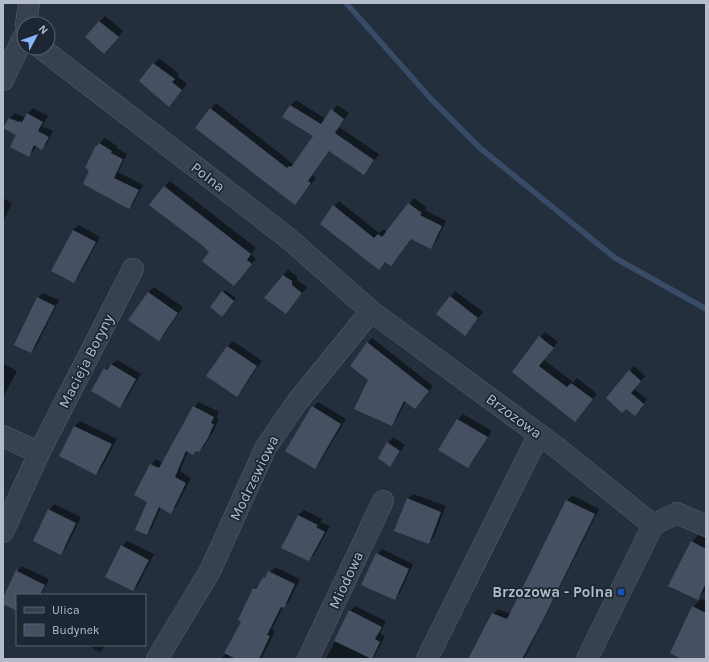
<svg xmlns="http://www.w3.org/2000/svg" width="709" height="662" viewBox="0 0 709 662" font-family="Karla,sans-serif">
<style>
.shadow{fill:#0007}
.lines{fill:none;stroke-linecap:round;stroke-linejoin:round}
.stream{stroke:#394c67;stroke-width:5.5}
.building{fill:#455162}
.minor-casing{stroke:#565f6c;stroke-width:22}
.minor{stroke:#38414e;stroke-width:21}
.transit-dot{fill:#1a4fb4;stroke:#1d2633;stroke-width:1.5}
.labels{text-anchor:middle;stroke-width:3.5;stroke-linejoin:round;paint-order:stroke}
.street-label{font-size:15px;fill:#b4bcc9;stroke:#1d2633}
.poi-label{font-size:15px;font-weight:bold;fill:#b4bcc9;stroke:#1d2633;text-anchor:end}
</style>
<rect width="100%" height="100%" fill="#242f3e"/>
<g class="shadow">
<path d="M 105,16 L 123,31 L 109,47 L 99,22 Z"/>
<path d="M 159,58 L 179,74 L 177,76 L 187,84 L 174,100 L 141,80 Z"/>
<path d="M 296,100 L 326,119 L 337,105 L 349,113 L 339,127 L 379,154 L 369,168 L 364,173 L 330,150 L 312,175 L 316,178 L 300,198 L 197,127 L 216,103 L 293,164 L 314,135 L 284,117 L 291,105 Z"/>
<path d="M 33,108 L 48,116 L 42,126 L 53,131 L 47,143 L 42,148 L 36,145 L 34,150 L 28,155 L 17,135 L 5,128 L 10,118 L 15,113 L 24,117 Z"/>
<path d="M 105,138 L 117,146 L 116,148 L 127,154 L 118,172 L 143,185 L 134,202 L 129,207 L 91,170 L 97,146 Z"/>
<path d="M 170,181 L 256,248 L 251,254 L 256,259 L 234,285 L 165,186 Z"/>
<path d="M 3,198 L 12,203 L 3,222 Z"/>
<path d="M 414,198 L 426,207 L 425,210 L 446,221 L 436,242 L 431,247 L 412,238 L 396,259 L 386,261 L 384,264 L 334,206 L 339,201 L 379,233 L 384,229 L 387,232 Z"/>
<path d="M 79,225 L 100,237 L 79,276 L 74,282 L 52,271 L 73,230 Z"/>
<path d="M 288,270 L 297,276 L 297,280 L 307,287 L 286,313 L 283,275 Z"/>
<path d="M 154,287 L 183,307 L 164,335 L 158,340 L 130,320 L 149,292 Z"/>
<path d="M 225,290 L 236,298 L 224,313 L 223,292 Z"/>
<path d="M 455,291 L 483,312 L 465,334 L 450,297 Z"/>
<path d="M 43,293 L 59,300 L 36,347 L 31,352 L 38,298 Z"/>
<path d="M 545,332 L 558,342 L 544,360 L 573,382 L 577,378 L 597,394 L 575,421 L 513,372 Z"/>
<path d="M 372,338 L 433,386 L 420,403 L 406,401 L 396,420 L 392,425 L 369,380 L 367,343 Z"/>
<path d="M 233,341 L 262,361 L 242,390 L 237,395 L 208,376 L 228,346 Z"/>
<path d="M 117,360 L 141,374 L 125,401 L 120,406 L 105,369 Z"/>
<path d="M 3,363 L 17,371 L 3,398 Z"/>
<path d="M 634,366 L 645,376 L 634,389 L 647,399 L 639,410 L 626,408 L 607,398 Z"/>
<path d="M 199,402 L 219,412 L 216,417 L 219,419 L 213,432 L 204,446 L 199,451 L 197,450 L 188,451 L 180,471 L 191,478 L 176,507 L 170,512 L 161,507 L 152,528 L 147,534 L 151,465 L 156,459 L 163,463 L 194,407 Z"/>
<path d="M 318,402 L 346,419 L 320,462 L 315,467 L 313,407 Z"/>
<path d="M 463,414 L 492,431 L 473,461 L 468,467 L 440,450 L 458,419 Z"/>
<path d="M 80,421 L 117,439 L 101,469 L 96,474 L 60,455 L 75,426 Z"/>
<path d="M 393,437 L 405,445 L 395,460 L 390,466 L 379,458 L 388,443 Z"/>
<path d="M 413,494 L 446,506 L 434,537 L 429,542 L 407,499 Z"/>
<path d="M 572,495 L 599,509 L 524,659 L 471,659 L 469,658 L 493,614 L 498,609 L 510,614 L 567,501 Z"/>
<path d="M 54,504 L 81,517 L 66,548 L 60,553 L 49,510 Z"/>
<path d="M 304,510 L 322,519 L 321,522 L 330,526 L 314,555 L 309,560 L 282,547 L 298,515 Z"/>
<path d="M 699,534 L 706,537 L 706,590 L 697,599 L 692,542 Z"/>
<path d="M 127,541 L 154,554 L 138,585 L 133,590 L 122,546 Z"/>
<path d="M 382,549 L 413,564 L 400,593 L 394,599 L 377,554 Z"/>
<path d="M 22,566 L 49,579 L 41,595 L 17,595 L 17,610 L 3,603 L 3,601 L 17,571 Z"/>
<path d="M 275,567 L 300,579 L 289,602 L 283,607 L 272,629 L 275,631 L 261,659 L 222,659 L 242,621 L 254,589 Z"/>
<path d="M 701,599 L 706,601 L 706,659 L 683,659 L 693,607 Z"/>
<path d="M 355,606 L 386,621 L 380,634 L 385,636 L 373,659 L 326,659 L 350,611 Z"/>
<path d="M 87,645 L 106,645 L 100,652 Z"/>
</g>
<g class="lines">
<path class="stream" d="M 346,3 L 432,100 L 480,148 L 615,258 L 706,309"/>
</g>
<g class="building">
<path d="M 99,21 L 119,37 L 104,54 L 85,37 Z"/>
<path d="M 153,63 L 175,79 L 172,82 L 182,90 L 169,107 L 139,81 Z"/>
<path d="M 290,105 L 321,124 L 331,109 L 344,119 L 335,133 L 374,160 L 364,175 L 329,151 L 308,181 L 311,183 L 295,205 L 195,128 L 210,108 L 287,168 L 289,166 L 291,167 L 313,136 L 282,117 Z"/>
<path d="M 27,113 L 43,122 L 38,131 L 49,137 L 42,150 L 34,145 L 29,157 L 10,147 L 16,135 L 3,128 L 9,118 L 19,122 L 19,121 L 22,122 Z"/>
<path d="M 99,143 L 112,151 L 111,153 L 123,159 L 114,178 L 139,190 L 129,209 L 83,184 L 89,170 L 85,168 L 96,145 L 97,146 Z"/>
<path d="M 164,186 L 251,254 L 247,260 L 252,264 L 234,286 L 202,261 L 209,252 L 203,246 L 149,205 Z"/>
<path d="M 408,203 L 422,213 L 420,215 L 442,226 L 431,249 L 411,239 L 391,266 L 385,262 L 379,270 L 320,224 L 333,205 L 374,238 L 378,234 L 382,237 Z"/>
<path d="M 73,230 L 96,242 L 74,283 L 51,271 Z"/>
<path d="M 283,275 L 292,281 L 292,285 L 302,293 L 286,314 L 264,298 Z"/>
<path d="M 222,291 L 234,301 L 222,317 L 210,307 Z"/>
<path d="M 148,292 L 178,313 L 159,341 L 128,320 Z"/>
<path d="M 450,296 L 478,318 L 465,336 L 436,314 Z"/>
<path d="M 37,297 L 55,306 L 31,353 L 14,345 Z"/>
<path d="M 539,336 L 554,348 L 539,366 L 567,387 L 571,383 L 593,399 L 575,422 L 512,372 Z"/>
<path d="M 367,342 L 429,391 L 415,409 L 404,401 L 392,426 L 354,409 L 368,380 L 350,366 Z"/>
<path d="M 227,346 L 257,366 L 237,397 L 206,376 Z"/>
<path d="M 111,364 L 136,379 L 120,408 L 91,391 L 104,368 L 107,370 Z"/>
<path d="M 629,370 L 641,381 L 631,393 L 644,404 L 635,416 L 626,409 L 622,413 L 606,398 Z"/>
<path d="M 193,406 L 214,417 L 211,423 L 214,424 L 208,438 L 199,452 L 196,451 L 193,455 L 186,451 L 175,477 L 186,483 L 171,514 L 159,507 L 147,535 L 135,530 L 147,502 L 134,495 L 150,464 L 159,468 Z"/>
<path d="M 312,406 L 341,424 L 315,469 L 285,451 Z"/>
<path d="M 457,419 L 488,437 L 468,468 L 438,450 Z"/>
<path d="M 74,426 L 112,444 L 96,475 L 59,456 Z"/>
<path d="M 387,442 L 400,451 L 390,467 L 378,458 Z"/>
<path d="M 407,498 L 441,512 L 429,544 L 394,531 Z"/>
<path d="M 566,500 L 595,514 L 543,620 L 522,659 L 468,659 L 492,613 L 507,619 Z"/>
<path d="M 48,509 L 76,523 L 61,555 L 33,541 Z"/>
<path d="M 298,515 L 318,525 L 316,527 L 325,532 L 309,561 L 281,548 Z"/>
<path d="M 691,541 L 706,549 L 706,583 L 698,600 L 668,586 Z"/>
<path d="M 121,545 L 149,560 L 133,591 L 105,577 Z"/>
<path d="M 376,553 L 409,569 L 395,600 L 361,585 Z"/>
<path d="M 17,568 L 17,571 L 45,585 L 40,595 L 17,595 L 17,611 L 3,604 L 3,598 Z"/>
<path d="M 268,571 L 295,584 L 284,608 L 281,607 L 267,635 L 270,636 L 259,659 L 236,659 L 224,653 L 241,622 L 238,620 L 253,588 L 256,589 L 263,577 L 265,578 Z"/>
<path d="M 692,606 L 706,613 L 706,659 L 681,659 L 670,653 Z"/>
<path d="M 349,610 L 382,627 L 375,639 L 380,642 L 372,659 L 334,641 Z"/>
</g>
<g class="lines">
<defs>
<g id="minor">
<path d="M 26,24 L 29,3"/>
<path d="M 41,48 L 288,238 L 371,311 L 560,450 L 653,525"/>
<path d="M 3,80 L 24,36"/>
<path d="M 3,436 L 39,453"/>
<path d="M 3,532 L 39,453 L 133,269"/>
<path d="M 157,659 L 210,571 L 266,447 L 297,402 L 371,311"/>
<path d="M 308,659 L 383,501"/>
<path d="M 427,659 L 539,434"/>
<path d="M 587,659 L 653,525 L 677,513 L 706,526"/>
</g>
</defs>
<use href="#minor" class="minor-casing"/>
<use href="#minor" class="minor"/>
</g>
<rect class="transit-dot" x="617" y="588" width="8" height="8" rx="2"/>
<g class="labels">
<g class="street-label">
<text transform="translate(208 177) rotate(38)" y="5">Polna</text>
<text transform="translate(86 361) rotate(-63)" y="5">Macieja Boryny</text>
<text transform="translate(514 416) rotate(36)" y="5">Brzozowa</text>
<text transform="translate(254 478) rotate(-64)" y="5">Modrzewiowa</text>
<text transform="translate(346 580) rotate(-65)" y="5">Miodowa</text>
</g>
<g class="poi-label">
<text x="613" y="597">Brzozowa - Polna</text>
</g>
</g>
<rect width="709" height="662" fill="none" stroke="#b4bcc9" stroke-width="8"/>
<rect x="16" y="594" width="130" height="52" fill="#1d2633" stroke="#59626f"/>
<rect x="24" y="607" width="20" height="6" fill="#38414e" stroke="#59626f"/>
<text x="52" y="614" font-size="12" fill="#b4bcc9">Ulica</text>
<rect x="24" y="624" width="20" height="12" fill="#455162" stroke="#59626f"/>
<text x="52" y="634" font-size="12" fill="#b4bcc9">Budynek</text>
<g transform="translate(36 36) rotate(49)"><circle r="19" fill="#1d2633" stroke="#59626f"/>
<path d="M0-3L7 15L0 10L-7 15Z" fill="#8ab4f8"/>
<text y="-6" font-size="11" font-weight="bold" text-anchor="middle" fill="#b4bcc9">N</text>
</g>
</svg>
